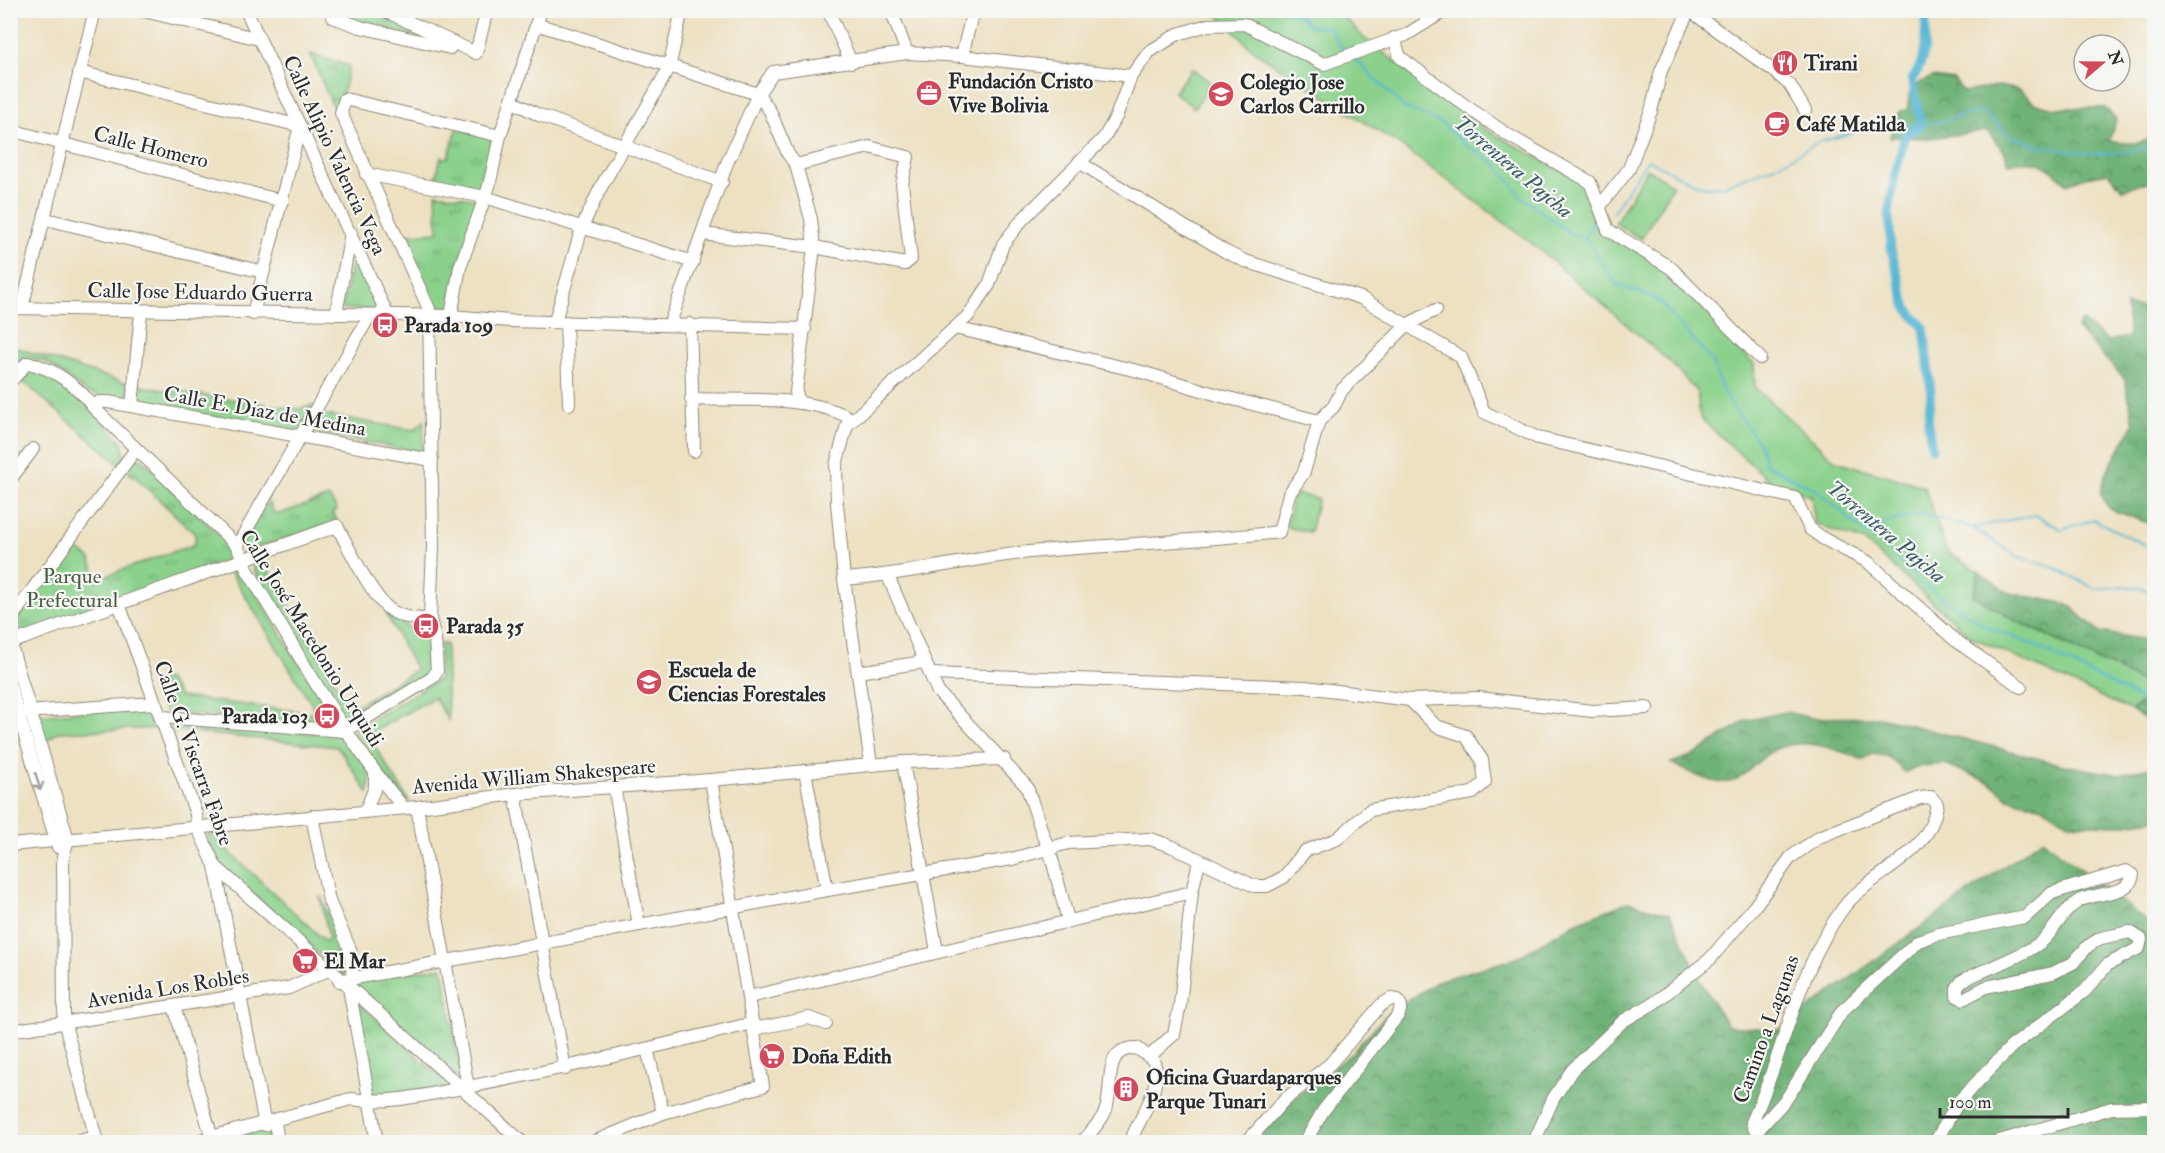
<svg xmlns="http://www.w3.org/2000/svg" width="2165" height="1153" viewBox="0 0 2165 1153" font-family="'IM FELL Double Pica',serif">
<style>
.grass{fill:#8bd18c;stroke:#5b7e5c;stroke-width:1.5}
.forest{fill:url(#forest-crowns);stroke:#4e6f52;stroke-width:1.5}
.park{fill:url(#park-tufts);stroke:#5b7e5c;stroke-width:1.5}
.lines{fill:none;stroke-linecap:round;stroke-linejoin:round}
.stream{stroke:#55b6d4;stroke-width:2}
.canal{stroke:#55b6d4;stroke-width:9}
.minor-casing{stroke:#8c8676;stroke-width:14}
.minor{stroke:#fff;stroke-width:12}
.oneway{stroke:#a0a0a0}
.labels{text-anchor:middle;stroke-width:4.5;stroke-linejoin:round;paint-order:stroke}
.poi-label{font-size:21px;font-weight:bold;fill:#2b2b2b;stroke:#f6f6f2;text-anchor:start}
.street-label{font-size:21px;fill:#2b2b2b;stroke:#f6f6f2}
.park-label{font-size:21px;fill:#485d48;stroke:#f6f6f2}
.water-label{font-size:22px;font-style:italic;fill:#3a5c66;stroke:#f6f6f2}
</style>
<defs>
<pattern id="forest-crowns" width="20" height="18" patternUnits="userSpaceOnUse" patternTransform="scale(1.5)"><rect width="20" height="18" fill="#70b378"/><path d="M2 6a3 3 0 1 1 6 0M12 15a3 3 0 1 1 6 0" fill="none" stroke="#5c9263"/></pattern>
<pattern id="park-tufts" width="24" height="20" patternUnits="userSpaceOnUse" patternTransform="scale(1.5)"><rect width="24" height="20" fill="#8bd18c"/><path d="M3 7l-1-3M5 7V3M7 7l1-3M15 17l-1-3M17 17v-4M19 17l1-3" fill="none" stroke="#72aa73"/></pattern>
</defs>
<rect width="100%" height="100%" fill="#f6f6f2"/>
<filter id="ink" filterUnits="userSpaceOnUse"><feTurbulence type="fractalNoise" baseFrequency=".0167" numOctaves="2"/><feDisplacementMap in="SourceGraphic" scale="12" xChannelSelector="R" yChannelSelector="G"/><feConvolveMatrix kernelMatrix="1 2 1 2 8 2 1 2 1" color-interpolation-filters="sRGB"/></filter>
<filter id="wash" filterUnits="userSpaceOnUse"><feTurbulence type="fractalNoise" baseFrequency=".008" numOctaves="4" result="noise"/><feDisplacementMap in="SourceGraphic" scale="24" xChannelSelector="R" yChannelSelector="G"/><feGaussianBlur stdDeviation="1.35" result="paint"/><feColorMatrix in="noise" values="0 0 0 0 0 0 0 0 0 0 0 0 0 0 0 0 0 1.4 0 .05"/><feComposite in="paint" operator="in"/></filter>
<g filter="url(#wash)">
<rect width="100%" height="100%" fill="#ede1c2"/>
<g class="grass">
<path d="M 1213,11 L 1338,11 L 1364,38 L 1483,128 L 1585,183 L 1602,231 L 1667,269 L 1754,364 L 1755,388 L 1836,461 L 1924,486 L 1947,552 L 1979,572 L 1973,595 L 2009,617 L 2154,688 L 2132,711 L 1970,636 L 1865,542 L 1815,524 L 1811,496 L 1772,483 L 1700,418 L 1697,392 L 1672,364 L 1534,245 L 1400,145 L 1254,51 Z"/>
<path d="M 1192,68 L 1212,84 L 1194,108 L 1174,92 Z"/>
<path d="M 1647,169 L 1673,185 L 1641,239 L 1615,223 Z"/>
<path d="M 354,251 L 379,310 L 342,309 Z"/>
<path d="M 11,346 L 129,384 L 128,399 L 122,402 L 87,392 L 46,362 L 24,357 L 17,368 L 11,365 Z"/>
<path d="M 28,368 L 42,368 L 84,401 L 122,442 L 125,456 L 120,465 L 20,379 Z"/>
<path d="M 138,383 L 145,387 L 299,409 L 313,405 L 302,428 L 295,431 L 140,404 L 136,399 Z"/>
<path d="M 320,414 L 414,430 L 424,421 L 423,448 L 417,452 L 314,432 L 312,428 Z"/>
<path d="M 1294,493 L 1318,499 L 1310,532 L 1286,527 Z"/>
<path d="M 261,558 L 348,705 L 354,707 L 416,670 L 386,614 L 431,640 L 433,671 L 352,722 L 345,722 L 253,569 L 254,560 Z"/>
<path d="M 236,566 L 241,569 L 334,720 L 331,725 L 166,713 L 153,684 L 167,679 L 180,697 L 312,713 L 314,708 L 228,568 Z"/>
<path d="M 440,644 L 446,644 L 448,720 L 434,697 L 373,732 L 369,737 L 409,801 L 404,800 L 353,733 L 355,729 L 439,679 Z"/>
<path d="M 141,708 L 157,718 L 161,728 L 58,732 L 45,742 L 39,719 L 43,714 Z"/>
<path d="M 174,723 L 338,735 C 349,740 369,765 370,778 C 370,782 369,788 368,793 L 338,747 L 180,731 L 171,734 L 170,728 Z"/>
<path d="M 208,832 L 326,942 L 329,938 L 320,896 L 345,946 L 347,973 L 342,975 L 226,869 C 218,858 206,846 208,832 Z"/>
</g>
<g class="forest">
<path d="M 1933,77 L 1954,80 L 1964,92 L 1999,86 L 2020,90 L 2035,103 L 2055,108 L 2105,108 L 2116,119 L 2109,141 C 2124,143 2145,148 2154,132 L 2154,180 L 2123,190 L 2109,173 L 2085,177 L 2067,184 C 2046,164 2038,157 2009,164 L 2004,151 L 1987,131 L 1928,138 L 1890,137 L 1897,114 L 1908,109 L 1909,94 L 1921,82 Z"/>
<path d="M 2126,306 L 2154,308 L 2154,525 L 2109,509 L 2100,493 L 2108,469 L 2134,424 L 2125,379 L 2077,329 L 2082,321 L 2108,341 L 2129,337 Z"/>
<path d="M 1979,572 L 2009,593 L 2068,604 L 2099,632 L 2146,640 L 2154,647 L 2154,724 L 2132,711 L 2154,688 L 2009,617 L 1973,595 Z"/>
<path d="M 1785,712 L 1811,718 L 1880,717 L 2063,765 L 2120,775 L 2154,766 L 2154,820 L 2117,825 L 2069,823 L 2043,807 L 2008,798 L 1991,783 L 1945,764 L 1923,766 L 1905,772 L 1887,756 L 1872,754 L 1864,760 C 1834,748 1794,733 1766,755 C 1757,762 1744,777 1733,781 C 1713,787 1688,771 1671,763 L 1694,755 L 1745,721 Z"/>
<path d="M 2042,839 L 2154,927 L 2154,1142 L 1255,1142 L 1297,1096 L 1351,1054 L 1387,1014 L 1440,980 L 1517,958 L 1575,923 L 1628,902 L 1670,914 L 1703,986 L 1728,1026 L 1779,1030 Z"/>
</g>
<g class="park">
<path d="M 334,11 L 374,11 L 410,27 L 416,33 L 414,36 L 348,20 Z"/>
<path d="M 310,54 L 349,66 L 337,116 Z"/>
<path d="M 457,129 L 497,138 L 482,194 L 434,185 L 441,157 L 448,158 Z"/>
<path d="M 436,193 L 479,199 L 448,309 L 433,309 L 400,235 L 438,232 Z"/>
<path d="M 136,459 L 142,459 L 229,545 L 233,558 L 15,637 L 11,628 L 71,545 L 90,558 L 97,579 L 195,544 L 195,534 L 133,475 L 129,474 L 130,465 Z"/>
<path d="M 329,497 L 337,509 L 332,513 L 338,521 L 247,551 L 242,544 L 263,506 L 270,503 L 272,511 L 279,514 Z"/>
<path d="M 443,967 L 462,1083 L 356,987 L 354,980 Z"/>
<path d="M 354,999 L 451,1087 L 400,1097 L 372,1095 Z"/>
<path d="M 269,1128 L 271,1142 L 221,1142 L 220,1140 Z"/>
</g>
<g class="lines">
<g class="stream">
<path d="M 1281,10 L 1300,16 L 1309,26 L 1331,28 L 1338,43 L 1347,52"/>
<path d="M 1354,58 L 1404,107 L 1443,124 L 1464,144 L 1494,162 L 1521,196 L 1571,234 L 1585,237 L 1616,284 L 1657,299 L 1711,360 L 1724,394 L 1759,443 L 1766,464 L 1818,491 L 1868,535 L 1891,550 L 1920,583 L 1985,626 L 2036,646 L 2154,706"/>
<path d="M 1613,212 L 1648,159 L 1684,179 L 1705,187 L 1723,186 L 1782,163 L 1818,142 L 1864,130 L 1940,122 L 1963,115 L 1983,112 C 1993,119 2002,131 2012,136 C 2043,152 2124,161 2154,144"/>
<path d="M 1586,236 L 1597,215"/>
<path d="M 1975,527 L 2035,515 L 2061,529 L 2094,520 L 2154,549"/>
<path d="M 1868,534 L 1889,522 L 1920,514 L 1973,528 L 2017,556 L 2055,568 L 2096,589 L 2125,586 L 2145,589 L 2154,599"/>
</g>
<g class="canal">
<path d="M 1920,121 L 1912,80 C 1932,49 1921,40 1928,10"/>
<path d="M 1920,126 L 1905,136 L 1895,174 L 1889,213 L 1891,250 L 1907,308 L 1924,328 L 1931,390 L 1928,423 L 1932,448"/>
</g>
</g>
</g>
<g filter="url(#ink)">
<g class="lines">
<defs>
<g id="minor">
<path d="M 140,10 L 259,39"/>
<path d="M 246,10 L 388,316"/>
<path d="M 331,10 L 333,17 L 360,27 L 450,48"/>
<path d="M 383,10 L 476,53 L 487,10"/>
<path d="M 828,10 L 851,62"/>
<path d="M 891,10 L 907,53"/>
<path d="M 1689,10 L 1774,71 L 1790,85 L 1805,110"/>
<path d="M 536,24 L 758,94 L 770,111 L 788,154 L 796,165 L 811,219 L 814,247 L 796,392 L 799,403"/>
<path d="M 1394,38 L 1400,57 L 1466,106 L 1508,135 L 1590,182 L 1608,230 L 1671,268 L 1760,358"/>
<path d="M 962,56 L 973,10"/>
<path d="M 79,72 L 300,126"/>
<path d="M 513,102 L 539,115 L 722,182"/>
<path d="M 10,130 L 282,201"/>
<path d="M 1079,162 L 1226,252 L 1245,261 L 1361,298 L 1461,357 L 1484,412 L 1538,438 L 1795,498 L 1810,529 L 1824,539 L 1868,562 L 1955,640 L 2021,687"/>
<path d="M 366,174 L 485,197 L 693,262"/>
<path d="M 1600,206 L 1629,169 L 1651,111 L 1661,71 L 1689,10"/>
<path d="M 46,219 L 263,272"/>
<path d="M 702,234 L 814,247 L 905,264 L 911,259 L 902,184 L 908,157 L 869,147 L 796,165"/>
<path d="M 10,308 L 451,316 L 510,321 L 805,329"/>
<path d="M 22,308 L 95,10"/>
<path d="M 253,314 L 300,126"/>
<path d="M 336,314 L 351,233"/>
<path d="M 451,316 L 460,267 L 489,186 L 500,136 L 541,10"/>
<path d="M 555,321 L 582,227 L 601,187 L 669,68 L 682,10"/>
<path d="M 566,322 L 569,404"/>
<path d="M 670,323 L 727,163 L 758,94 L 773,72 L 907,53 L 962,56 L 1131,76"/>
<path d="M 690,324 L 694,451"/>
<path d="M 955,328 L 1138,371 L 1225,397 L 1319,421"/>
<path d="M 10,382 L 27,363 C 50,366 80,387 93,407 L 237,546 L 248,571 C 297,651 342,735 403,807"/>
<path d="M 691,399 C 738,401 813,394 853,420"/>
<path d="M 132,406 L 141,312"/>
<path d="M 93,407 L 99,402 L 108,402 L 432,460"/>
<path d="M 10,480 L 33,449"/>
<path d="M 237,546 L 370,315"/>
<path d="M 888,576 L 938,692 L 1027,787 L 1044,838 L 1049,848 L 1068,920"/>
<path d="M 844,579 C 906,575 967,559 1029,552 C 1112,544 1196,542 1279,532 L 1289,494 L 1304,472 L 1319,421 L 1334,406 L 1342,390 L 1408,324 L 1436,310"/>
<path d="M 119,604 L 196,814 L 197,826 L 215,866 L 522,1142"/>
<path d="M 10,620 L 136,449"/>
<path d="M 10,642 L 68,840 L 63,856 L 64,1021 L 97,1142"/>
<path d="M 10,643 L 337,526 C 349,548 371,595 389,609 C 401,618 416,619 430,619"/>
<path d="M 858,672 L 924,662"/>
<path d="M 930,674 L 1305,687 L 1410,700 L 1479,698 L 1592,711 L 1647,708"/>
<path d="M 10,686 L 58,847"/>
<path d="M 25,712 L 155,703"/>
<path d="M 162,717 L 345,731"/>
<path d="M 345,731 L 432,678 L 437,671 L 435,639 L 430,619 L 433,547 L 429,309 L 341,113 L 345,99 L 500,136"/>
<path d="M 903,762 L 937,952"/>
<path d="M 871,764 L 844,579 L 837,503 L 836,465 L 847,425 L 968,316 L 989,285 L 1003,244 L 1022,220 L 1104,138 L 1116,117 L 1131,76 L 1149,52 L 1178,34 L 1208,25 L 1244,24 L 1324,64 L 1406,35 L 1446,10"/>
<path d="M 805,771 L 827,890"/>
<path d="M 614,786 L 639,925"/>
<path d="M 515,794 L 565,1069"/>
<path d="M 417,807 L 468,1087"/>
<path d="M 366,810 L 375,787 L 375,774"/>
<path d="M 312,816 L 329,901 L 350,949 L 353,978"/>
<path d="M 10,845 L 417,807 L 515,794 L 711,780 L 903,762 L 1004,759"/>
<path d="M 215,866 L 265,1125"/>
<path d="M 339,981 L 827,890 L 1012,859 L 1068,843 L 1150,839 L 1171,846 L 1254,886 L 1267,886 L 1284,877 L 1305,851 L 1337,839 L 1370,810 L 1473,793 L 1485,782 L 1482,760 L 1466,736 L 1436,726 L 1410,700"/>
<path d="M 349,988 L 377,1142"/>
<path d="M 749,997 L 1192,892"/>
<path d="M 174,1006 L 213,1142"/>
<path d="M 754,1029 L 809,1018 L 826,1024"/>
<path d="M 10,1031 L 289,988 L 328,970"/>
<path d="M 647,1049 L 663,1113"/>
<path d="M 1150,1056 L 1174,1034 L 1180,1005 L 1192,892 L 1199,861"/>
<path d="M 275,1122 L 278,1142"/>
<path d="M 75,1142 L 95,1137"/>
<path d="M 193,1142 L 351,1099 C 391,1105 434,1093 473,1086 C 567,1068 660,1046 753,1023"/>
<path d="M 594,1142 L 663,1113 L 763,1086 L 711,780"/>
<path d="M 1082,1142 C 1090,1133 1100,1123 1105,1112 C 1115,1089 1100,1047 1137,1048 L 1153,1060 C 1165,1086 1139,1118 1130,1142"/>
<path d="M 1247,1142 L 1284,1100 L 1330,1064 L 1381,1005 L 1391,999 L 1398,1000 L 1401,1006 L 1399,1014 L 1323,1111 L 1305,1142"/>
<path d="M 1534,1142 L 1553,1099 L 1572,1070 L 1623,1021 L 1654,1003 L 1710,959 L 1754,907 L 1791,857 L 1819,837 L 1920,798 L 1931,797 L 1937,804 C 1930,858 1873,870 1844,907 C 1797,969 1785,1051 1752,1122 L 1754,1128 L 1759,1129 L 1787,1098 L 1842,1011 L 1918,941 L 1938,934 L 2025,917 L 2052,893 L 2126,871 L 2133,875 C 2130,896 2095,892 2079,901 C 2061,911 2054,933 2041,942 C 2020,958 1986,968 1962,981 L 1957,988 L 1957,996 L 1963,999 L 1986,987 L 2053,973 L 2073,963 L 2088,946 L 2101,938 L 2130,932 L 2141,939 L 2139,948 L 2107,965 L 2085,991 L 2011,1047 L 1959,1101 L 1935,1142"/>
<path d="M 1996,1142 L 2112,1108 L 2154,1107"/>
</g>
</defs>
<use href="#minor" class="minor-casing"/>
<use href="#minor" class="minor"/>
</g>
<defs><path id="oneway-shaft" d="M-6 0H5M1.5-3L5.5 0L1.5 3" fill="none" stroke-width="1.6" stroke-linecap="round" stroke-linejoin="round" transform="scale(1.5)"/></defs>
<use class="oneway" href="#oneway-shaft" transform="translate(38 782) rotate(74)"/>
</g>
<defs>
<symbol id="restaurant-disc" viewBox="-11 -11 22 22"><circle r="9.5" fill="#d1495b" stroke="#f6f6f2"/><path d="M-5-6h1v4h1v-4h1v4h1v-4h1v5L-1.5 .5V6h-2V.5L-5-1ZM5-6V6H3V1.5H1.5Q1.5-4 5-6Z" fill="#fff"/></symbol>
<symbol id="office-disc" viewBox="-11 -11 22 22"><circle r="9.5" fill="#d1495b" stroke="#f6f6f2"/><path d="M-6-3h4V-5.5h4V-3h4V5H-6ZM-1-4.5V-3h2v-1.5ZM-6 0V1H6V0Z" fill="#fff"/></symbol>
<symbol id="school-disc" viewBox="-11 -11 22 22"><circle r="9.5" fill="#d1495b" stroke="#f6f6f2"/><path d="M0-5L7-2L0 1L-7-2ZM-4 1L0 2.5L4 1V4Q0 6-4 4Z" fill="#fff"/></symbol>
<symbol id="cafe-disc" viewBox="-11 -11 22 22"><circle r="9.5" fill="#d1495b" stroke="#f6f6f2"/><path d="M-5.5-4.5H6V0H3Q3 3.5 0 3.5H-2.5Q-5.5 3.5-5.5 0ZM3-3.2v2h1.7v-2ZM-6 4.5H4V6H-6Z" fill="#fff"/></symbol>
<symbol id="bus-disc" viewBox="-11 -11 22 22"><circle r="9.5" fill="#d1495b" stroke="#f6f6f2"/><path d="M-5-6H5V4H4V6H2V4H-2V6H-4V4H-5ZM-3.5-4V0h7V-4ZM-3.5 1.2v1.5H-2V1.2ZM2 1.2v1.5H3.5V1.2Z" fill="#fff"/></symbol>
<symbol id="university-disc" viewBox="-11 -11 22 22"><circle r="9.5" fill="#d1495b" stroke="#f6f6f2"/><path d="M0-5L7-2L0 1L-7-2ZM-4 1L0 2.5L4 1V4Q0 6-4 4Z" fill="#fff"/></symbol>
<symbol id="supermarket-disc" viewBox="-11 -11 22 22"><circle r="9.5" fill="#d1495b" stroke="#f6f6f2"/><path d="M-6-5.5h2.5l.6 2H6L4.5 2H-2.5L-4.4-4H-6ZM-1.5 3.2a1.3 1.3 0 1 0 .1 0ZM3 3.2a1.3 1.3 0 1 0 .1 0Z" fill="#fff"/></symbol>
<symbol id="building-disc" viewBox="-11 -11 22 22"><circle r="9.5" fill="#d1495b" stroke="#f6f6f2"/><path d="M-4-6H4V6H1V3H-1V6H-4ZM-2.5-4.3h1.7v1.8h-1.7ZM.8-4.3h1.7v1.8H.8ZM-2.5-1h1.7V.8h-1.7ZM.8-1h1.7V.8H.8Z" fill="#fff"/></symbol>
</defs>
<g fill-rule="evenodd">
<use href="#restaurant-disc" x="1770" y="48" width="30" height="30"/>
<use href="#office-disc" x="914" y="78" width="30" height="30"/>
<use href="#school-disc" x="1206" y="79" width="30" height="30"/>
<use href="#cafe-disc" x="1762" y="109" width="30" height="30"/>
<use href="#bus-disc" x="370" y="310" width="30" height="30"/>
<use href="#bus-disc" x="411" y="611" width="30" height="30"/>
<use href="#university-disc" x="634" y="667" width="30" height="30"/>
<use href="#bus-disc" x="312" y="701" width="30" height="30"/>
<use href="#supermarket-disc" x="290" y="946" width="30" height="30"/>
<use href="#supermarket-disc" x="757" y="1041" width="30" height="30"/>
<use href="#building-disc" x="1111" y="1074" width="30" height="30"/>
</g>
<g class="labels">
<g class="poi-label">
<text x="1804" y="70">Tirani</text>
<text x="948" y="88">Fundación Cristo<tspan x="948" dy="24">Vive Bolivia</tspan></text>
<text x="1240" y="89">Colegio Jose<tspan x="1240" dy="24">Carlos Carrillo</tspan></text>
<text x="1796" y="131">Café Matilda</text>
<text x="404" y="332">Parada 109</text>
<text x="446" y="633">Parada 35</text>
<text x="668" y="677">Escuela de<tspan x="668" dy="24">Ciencias Forestales</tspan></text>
<text x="308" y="723" text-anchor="end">Parada 103</text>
<text x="324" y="968">El Mar</text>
<text x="792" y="1063">Doña Edith</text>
<text x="1146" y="1084">Oficina Guardaparques<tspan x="1146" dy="24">Parque Tunari</tspan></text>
</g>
<g class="street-label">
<text transform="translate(151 147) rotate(14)" y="7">Calle Homero</text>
<text transform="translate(335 155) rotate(65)" y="7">Calle Alipio Valencia Vega</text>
<text transform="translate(200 292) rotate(1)" y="7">Calle Jose Eduardo Guerra</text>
<text transform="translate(265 411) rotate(10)" y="7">Calle E. Diaz de Medina</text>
<text transform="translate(312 638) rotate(58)" y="7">Calle José Macedonio Urquidi</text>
<text transform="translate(194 753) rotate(70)" y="7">Calle G. Viscarra Fabre</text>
<text transform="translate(534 776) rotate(-5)" y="7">Avenida William Shakespeare</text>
<text transform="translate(168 988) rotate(-9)" y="7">Avenida Los Robles</text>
<text transform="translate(1766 1029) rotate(-70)" y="7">Camino a Lagunas</text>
</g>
<g class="park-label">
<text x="72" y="583">Parque<tspan x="72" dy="24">Prefectural</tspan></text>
</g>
<g class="water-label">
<text transform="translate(1514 166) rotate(40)" y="8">Torrentera Pajcha</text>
<text transform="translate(1887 531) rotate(40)" y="8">Torrentera Pajcha</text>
</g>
</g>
<rect width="2165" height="1153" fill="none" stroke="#f6f6f2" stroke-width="36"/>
<g transform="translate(2102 63) rotate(70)"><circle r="28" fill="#f6f6f2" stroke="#a5a5a2" stroke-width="1.5"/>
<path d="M0-4.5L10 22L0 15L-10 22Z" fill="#d1495b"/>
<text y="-9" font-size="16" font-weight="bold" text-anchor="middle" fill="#2b2b2b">N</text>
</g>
<path d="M1940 1108v9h128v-9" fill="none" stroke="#2b2b2b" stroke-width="3"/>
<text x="1949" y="1108" font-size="18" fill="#2b2b2b" stroke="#f6f6f2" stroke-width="4.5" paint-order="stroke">100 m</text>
</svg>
